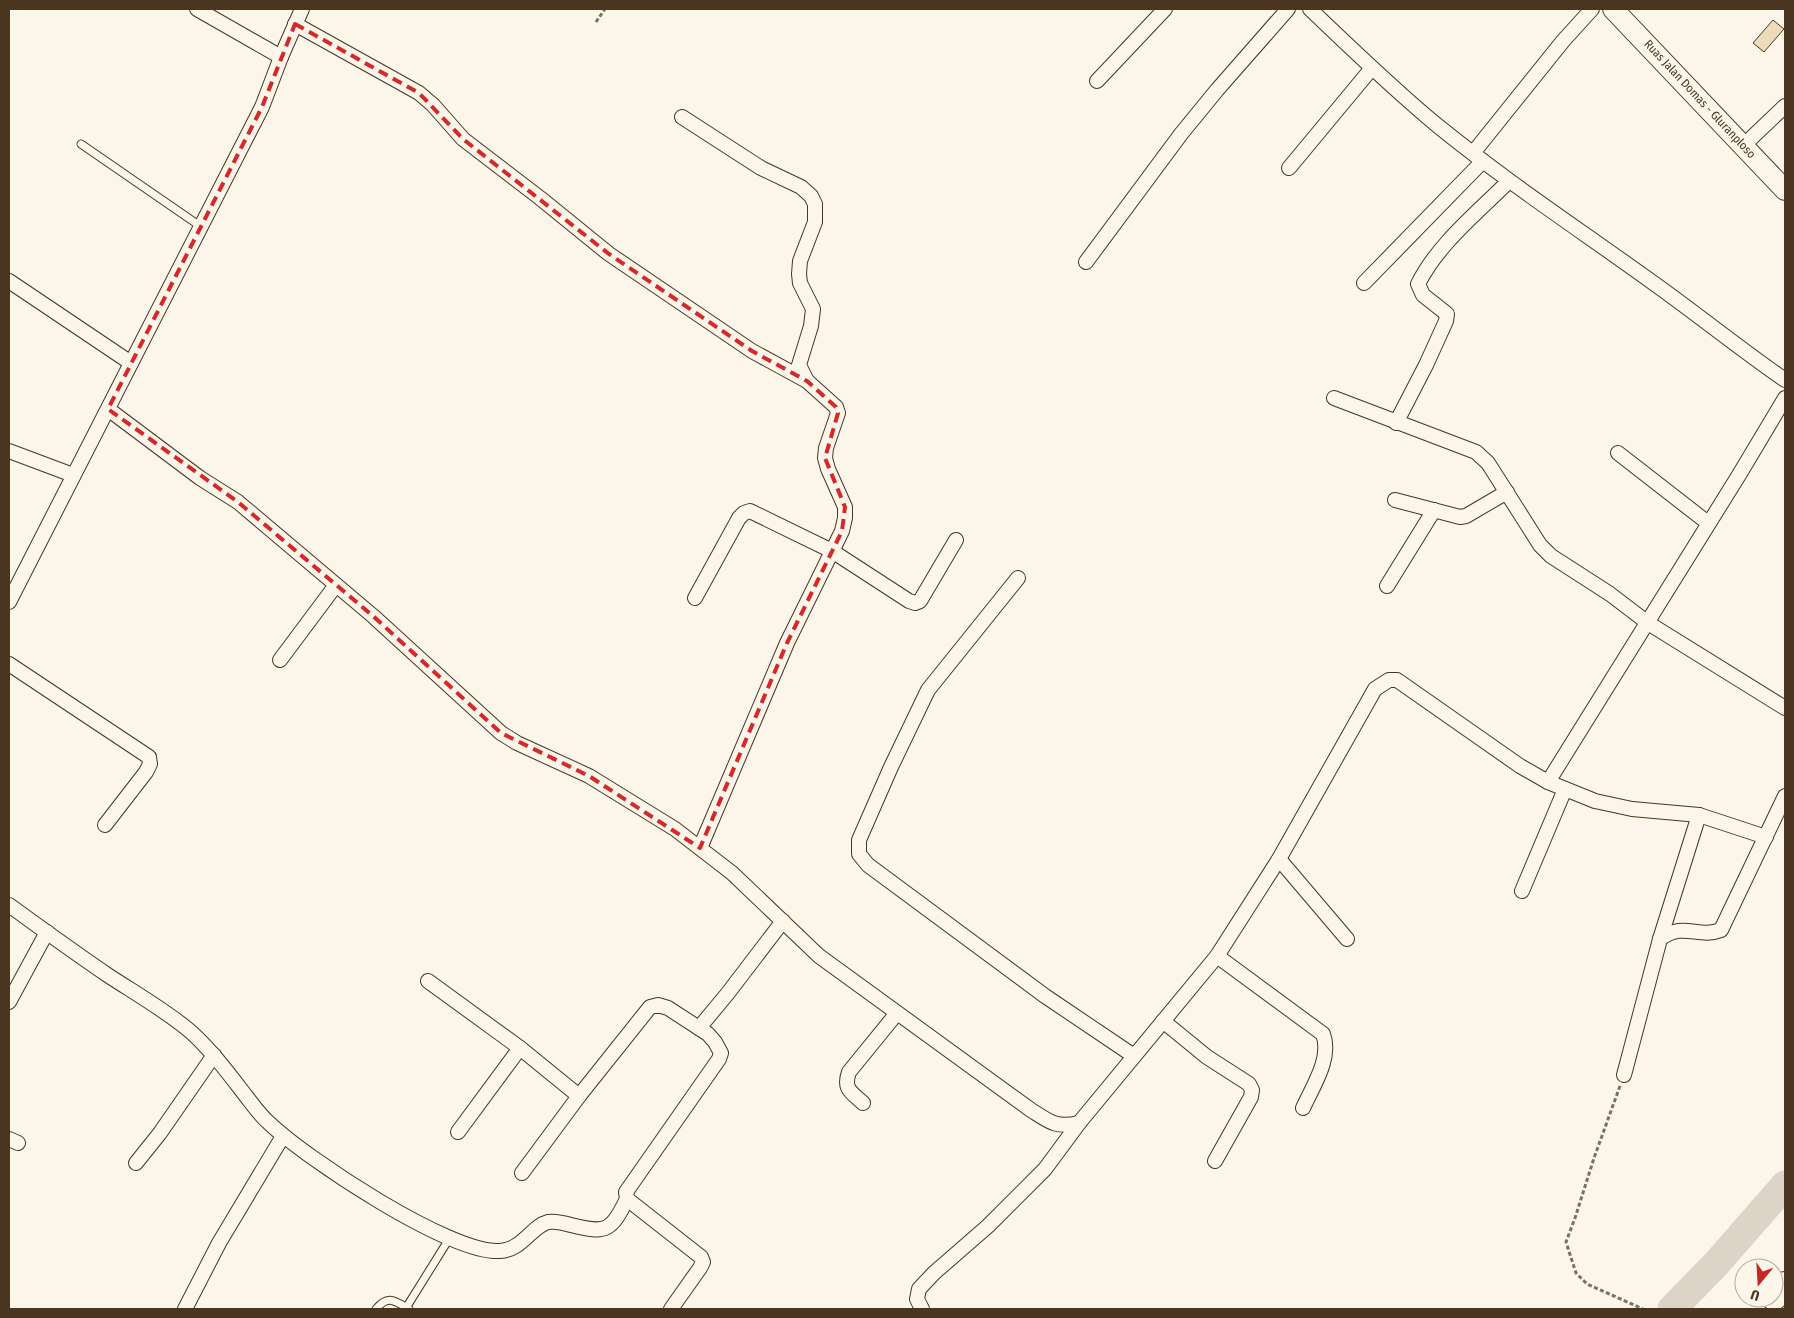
<svg xmlns="http://www.w3.org/2000/svg" width="1794" height="1318" viewBox="0 0 1794 1318" font-family="'Fira Sans Condensed',sans-serif">
<style>
.lines{fill:none;stroke-linecap:round;stroke-linejoin:round}
.river{stroke:#dcd4c6;stroke-width:29}
.building{fill:#ecdcbc;stroke:#4a3520}
.service-casing{stroke:#4a3520;stroke-width:9}
.minor-casing{stroke:#4a3520;stroke-width:16}
.secondary-casing{stroke:#4a3520;stroke-width:22}
.motorway-casing{stroke:#4a3520;stroke-width:28}
.path{stroke:#7f6f5c;stroke-width:3;stroke-dasharray:4 2.5;stroke-linecap:butt}
.service{stroke:#fbf6e9;stroke-width:7}
.minor{stroke:#fbf6e9;stroke-width:14}
.secondary{stroke:#fbf6e9;stroke-width:20}
.motorway{stroke:#fbf6e9;stroke-width:26}
.marked{fill:none;stroke:#d62828;stroke-width:4;stroke-dasharray:10 6;stroke-linejoin:round}
.labels{text-anchor:middle;stroke-width:4;stroke-linejoin:round;paint-order:stroke}
.street-label{font-size:12px;fill:#4a3520;stroke:#fbf6e9}
</style>
<rect width="100%" height="100%" fill="#fbf6e9"/>
<g class="lines">
<path class="river" d="M 1672,1309 L 1716,1264 L 1785,1185"/>
</g>
<path class="building" d="M 1773,20 L 1784,29 L 1764,52 L 1753,43 Z"/>
<g class="lines">
<defs>
<g id="service">
<path d="M 81,144 L 200,226"/>
<path d="M 406,1308 L 449,1239"/>
<path d="M 376,1309 C 388,1294 395,1301 409,1309"/>
</g>
<g id="minor">
<path d="M 197,9 L 281,57"/>
<path d="M 1310,9 C 1352,49 1393,89 1438,126 C 1507,182 1580,230 1652,282 C 1697,314 1740,349 1785,380"/>
<path d="M 295,24 L 419,93 L 433,105 L 463,139 L 540,198 L 609,254 L 752,351 L 807,381 L 836,407 L 838,413 L 826,448 L 825,458 L 828,469 L 845,507 L 845,518 L 842,531 L 787,643 L 700,848"/>
<path d="M 1097,81 L 1165,9"/>
<path d="M 682,117 L 761,168 L 801,187 L 811,196 L 815,204 L 815,222 L 800,261 L 799,274 L 800,283 L 813,309 L 811,326 L 799,365 L 807,381"/>
<path d="M 1744,145 L 1785,106"/>
<path d="M 1473,153 L 1563,41 L 1592,9"/>
<path d="M 1289,168 L 1372,68"/>
<path d="M 1086,262 L 1181,134 L 1217,90 L 1288,9"/>
<path d="M 9,281 L 131,363"/>
<path d="M 1364,283 L 1483,161"/>
<path d="M 1334,398 L 1476,452 L 1488,463 L 1540,545 L 1551,556 L 1610,594 L 1648,623 L 1785,708"/>
<path d="M 108,409 L 200,478 L 238,502 L 373,616 L 501,733 L 517,743 L 589,776 L 675,829 L 732,873 L 819,956 L 1031,1110 C 1050,1122 1055,1128 1079,1123 L 1217,956 L 1279,859 L 1375,689 L 1389,680 L 1397,680 L 1520,766 L 1548,782 L 1595,801 L 1632,809 L 1699,815 L 1766,837"/>
<path d="M 1396,423 L 1426,365 L 1446,321 L 1447,314 L 1423,295 L 1418,284 C 1438,244 1477,213 1509,181"/>
<path d="M 9,451 L 73,475"/>
<path d="M 1618,453 L 1708,523"/>
<path d="M 1395,500 L 1460,517 L 1466,516 L 1507,492"/>
<path d="M 1018,578 L 928,690 L 891,767 L 859,840 L 859,854 L 868,865 L 1045,996 L 1134,1056"/>
<path d="M 1387,586 L 1434,510"/>
<path d="M 695,598 L 739,518 L 744,513 L 750,511 L 832,551 L 909,601 L 915,603 L 920,601 L 956,540"/>
<path d="M 9,602 L 262,107 L 281,57 L 302,9"/>
<path d="M 280,660 L 336,585"/>
<path d="M 9,664 L 149,757 L 150,764 L 146,772 L 105,825"/>
<path d="M 1548,782 L 1739,475 L 1785,398"/>
<path d="M 1279,859 L 1347,939"/>
<path d="M 1522,891 L 1565,789"/>
<path d="M 9,905 C 42,929 75,953 109,976 C 135,993 168,1012 191,1032 C 212,1051 229,1074 246,1096 C 253,1105 260,1115 268,1122 C 305,1158 450,1254 500,1251 C 522,1250 532,1226 548,1222 C 555,1221 564,1223 571,1225 C 607,1234 611,1231 627,1199"/>
<path d="M 1660,939 C 1684,921 1698,939 1721,930 L 1785,796"/>
<path d="M 1217,956 L 1323,1034 C 1332,1058 1313,1086 1303,1108"/>
<path d="M 428,981 L 520,1048 L 579,1096"/>
<path d="M 9,1002 L 47,932"/>
<path d="M 1163,1021 L 1207,1057 L 1249,1084 L 1252,1090 L 1251,1097 L 1215,1161"/>
<path d="M 699,1028 L 728,993 L 783,921"/>
<path d="M 1624,1075 L 1660,939 L 1699,815"/>
<path d="M 863,1103 C 851,1092 843,1089 849,1072 L 897,1013"/>
<path d="M 458,1132 L 520,1048"/>
<path d="M 9,1139 L 18,1143"/>
<path d="M 136,1163 L 160,1133 L 214,1055"/>
<path d="M 522,1173 L 579,1096 L 650,1007 L 658,1005 L 668,1008 L 708,1034 L 715,1042 L 721,1053 L 719,1059 L 626,1192 L 627,1199 L 701,1257 L 703,1262 L 700,1268 L 671,1309"/>
<path d="M 185,1309 L 219,1243 L 283,1136"/>
<path d="M 922,1309 L 917,1299 L 919,1289 L 934,1273 L 988,1226 L 1045,1169 L 1079,1123"/>
</g>
<path id="secondary" d="M 1613,9 L 1785,190"/>
<path id="motorway" d="M 1774,1297 L 1785,1285"/>
</defs>
<use href="#service" class="service-casing"/>
<use href="#minor" class="minor-casing"/>
<use href="#secondary" class="secondary-casing"/>
<use href="#motorway" class="motorway-casing"/>
<g class="path">
<path d="M 596,22 L 605,9"/>
<path d="M 1620,1086 L 1594,1158 L 1575,1218 L 1566,1242 L 1576,1273 L 1587,1284 L 1643,1309"/>
</g>
<use href="#service" class="service"/>
<use href="#minor" class="minor"/>
<use href="#secondary" class="secondary"/>
<use href="#motorway" class="motorway"/>
</g>
<path class="marked" d="M 295,24 L 419,93 L 463,139 L 609,254 L 752,351 L 807,381 L 836,407 L 838,413 L 825,458 L 845,507 L 842,531 L 787,643 L 700,848 L 589,776 L 501,733 L 373,616 L 238,502 L 108,409 L 262,107 Z"/>
<g class="labels">
<g class="street-label">
<text transform="translate(1700 99) rotate(47)" y="4">Ruas Jalan Domas - Gluranploso</text>
</g>
</g>
<rect width="1794" height="1318" fill="none" stroke="#4a3520" stroke-width="20"/>
<g transform="translate(1759 1283) rotate(198)"><circle r="24" fill="#fbf6e9" stroke="#b4a999"/>
<path d="M0-4L9 19L0 12L-9 19Z" fill="#c62828"/>
<text y="-8" font-size="14" font-weight="bold" text-anchor="middle" fill="#4a3520">U</text>
</g>
</svg>
